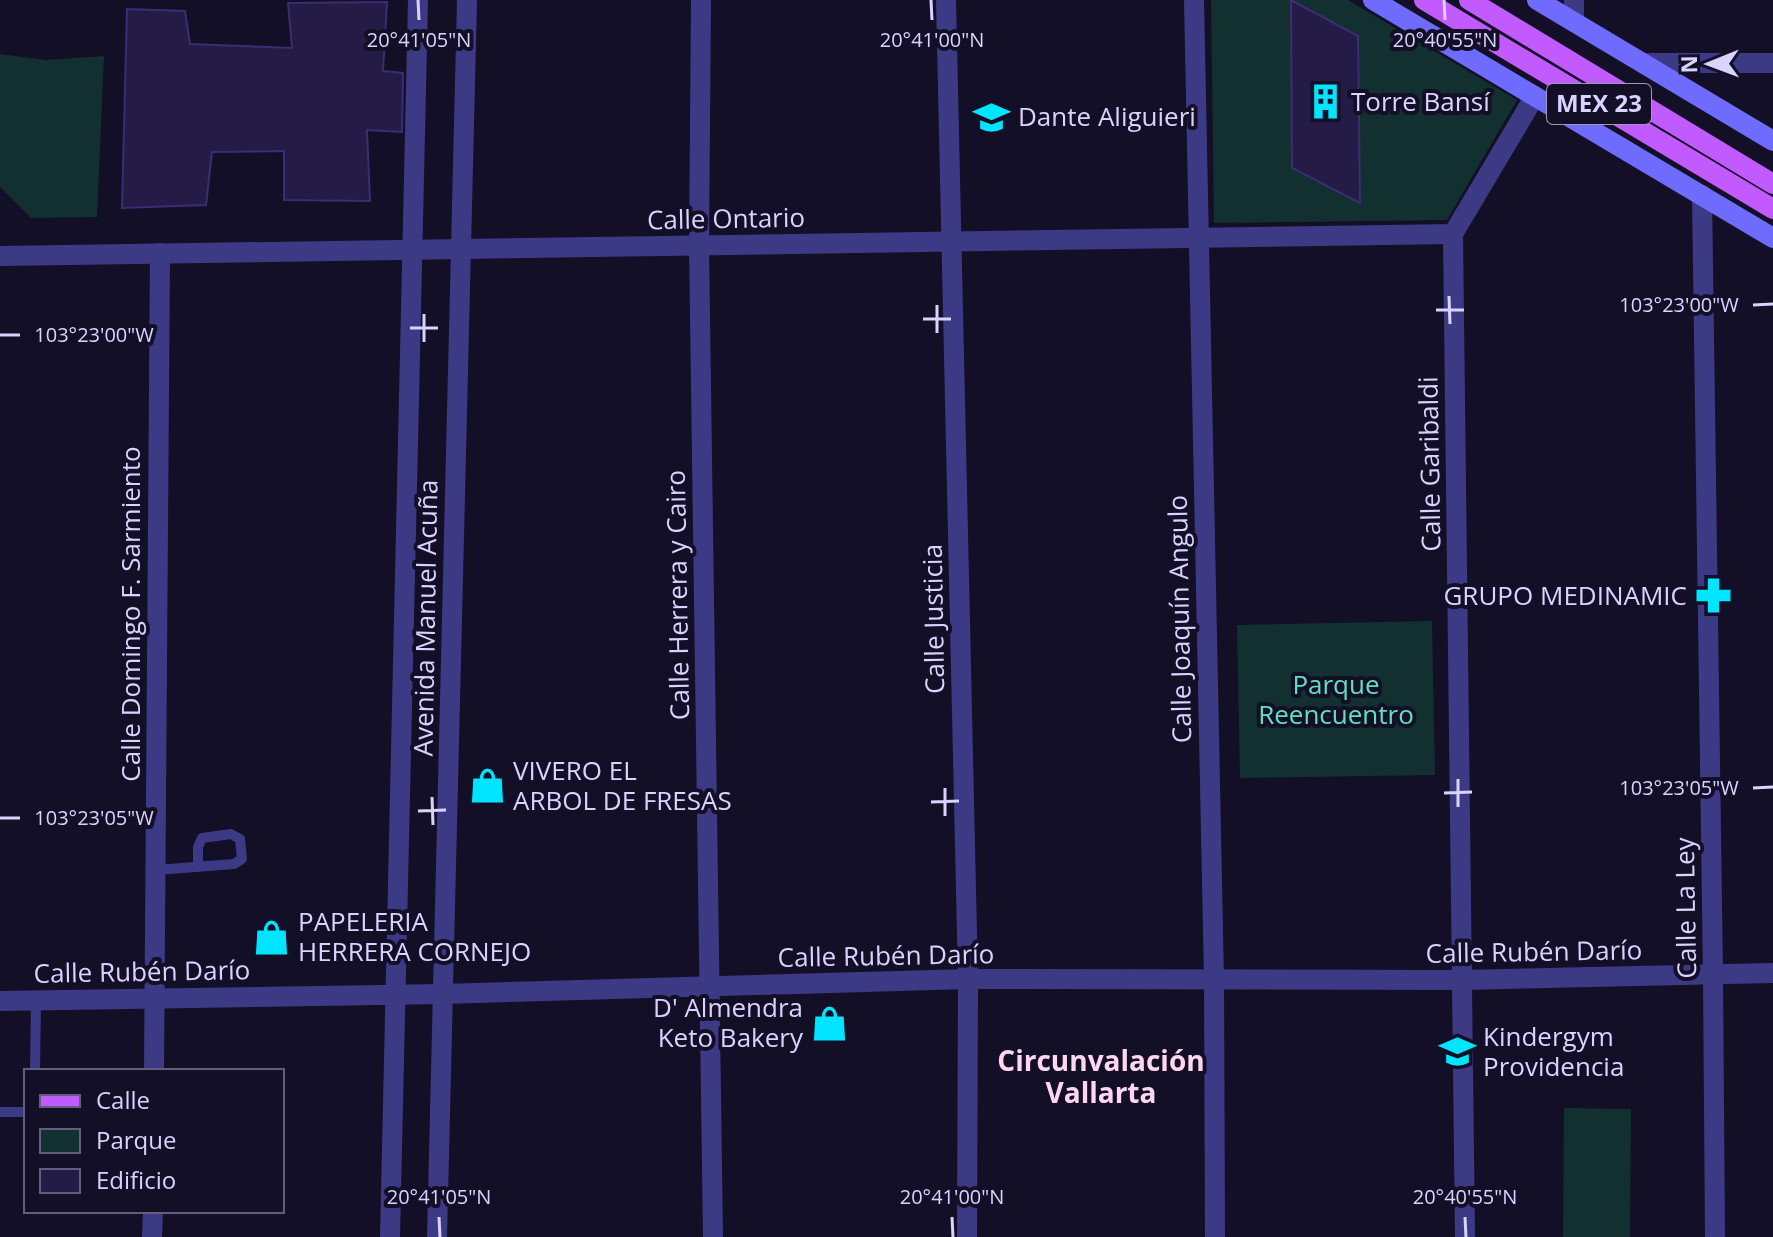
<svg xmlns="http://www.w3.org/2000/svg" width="1773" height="1237" viewBox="0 0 1773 1237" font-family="'Open Sans',sans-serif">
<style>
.green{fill:#12302f}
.building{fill:#241b47;stroke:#3b2d73;stroke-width:2}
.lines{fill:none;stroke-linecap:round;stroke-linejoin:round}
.lane{stroke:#3d3a85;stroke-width:10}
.street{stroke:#3d3a85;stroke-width:20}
.secondary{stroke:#6f6bff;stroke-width:20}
.primary{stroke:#c25bff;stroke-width:20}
.ticks{fill:none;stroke:#d9d4ff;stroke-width:3}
.labels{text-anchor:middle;stroke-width:8;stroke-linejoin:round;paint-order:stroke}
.shield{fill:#130f26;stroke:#9e99be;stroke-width:2}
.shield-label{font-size:24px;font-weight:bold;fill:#d9d4ff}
.poi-label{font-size:26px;fill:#d9d4ff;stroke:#130f26;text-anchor:start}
.street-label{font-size:26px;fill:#d9d4ff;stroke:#130f26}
.park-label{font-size:26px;fill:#5fe0c0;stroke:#130f26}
.neighbourhood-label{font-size:28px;font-weight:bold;fill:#ffd6f0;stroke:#130f26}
.ticks-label{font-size:20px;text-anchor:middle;fill:#d9d4ff;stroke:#130f26;stroke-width:8;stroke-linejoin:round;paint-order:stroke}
</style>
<rect width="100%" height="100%" fill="#130f26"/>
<g class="green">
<path d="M 1211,0 L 1348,0 L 1517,100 L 1447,220 L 1214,223 Z"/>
<path d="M 0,54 L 46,60 L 104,56 L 97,217 L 31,218 L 0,187 Z"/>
<path d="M 1432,621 L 1435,775 L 1240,778 L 1237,625 Z"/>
<path d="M 1564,1108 L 1631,1109 L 1630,1237 L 1563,1237 Z"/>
</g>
<g class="building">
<path d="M 1291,0 L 1358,36 L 1360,203 L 1292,168 Z"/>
<path d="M 387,2 L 383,71 L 403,73 L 402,132 L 367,130 L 370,201 L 284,200 L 284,151 L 212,152 L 206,205 L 122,208 L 127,9 L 185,11 L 190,44 L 292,48 L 288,3 Z"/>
</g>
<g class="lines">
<g class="lane">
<path d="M 156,870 L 234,864 L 242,859 L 240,839 L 231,834 L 202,838 L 198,847 L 198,867"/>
<path d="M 35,1071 L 36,1000"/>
<path d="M 0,1112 L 26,1112"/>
</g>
<g class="street">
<path d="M 701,0 L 699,245 L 713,1237"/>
<path d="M 946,0 L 968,979 L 967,1237"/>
<path d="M 1194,0 L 1214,980 L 1215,1237"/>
<path d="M 1574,0 L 1574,22"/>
<path d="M 1643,63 L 1773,63"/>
<path d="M 1702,195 L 1713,975 L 1715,1237"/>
<path d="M 0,256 L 1453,234"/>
<path d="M 0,1001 L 442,994 L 968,979 L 1462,980 L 1773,973"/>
<path d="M 154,1071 L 160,253"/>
<path d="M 152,1237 L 153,1211"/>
<path d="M 390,1237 L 418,0"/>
<path d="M 437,1237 L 467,0"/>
<path d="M 1465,1237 L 1453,234 L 1535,96"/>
</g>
<g class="secondary">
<path d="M 1373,0 L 1773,238"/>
<path d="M 1537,0 L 1773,141"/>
</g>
<g class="primary">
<path d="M 1424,0 L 1773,209"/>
<path d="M 1469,0 L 1773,184"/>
</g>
</g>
<path class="ticks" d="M 418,0 L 419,20M 931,0 L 932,20M 1444,0 L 1445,20M 1449,296 L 1450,324M 937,305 L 937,333M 1753,305 L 1773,304M 1436,310 L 1464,310M 424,314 L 424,342M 923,319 L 951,319M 410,328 L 438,328M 0,335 L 20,335M 1458,779 L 1458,807M 945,788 L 945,816M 1753,788 L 1773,787M 1444,793 L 1472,792M 432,797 L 433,825M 931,802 L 959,801M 418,811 L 446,810M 0,818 L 20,818M 439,1217 L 440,1237M 952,1217 L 953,1237M 1465,1217 L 1466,1237"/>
<defs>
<symbol id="building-bare" viewBox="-9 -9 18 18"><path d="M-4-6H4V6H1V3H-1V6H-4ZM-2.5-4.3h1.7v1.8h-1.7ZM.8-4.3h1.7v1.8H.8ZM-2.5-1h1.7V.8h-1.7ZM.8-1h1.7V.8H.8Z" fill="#00e5ff" stroke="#130f26" stroke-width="2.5" paint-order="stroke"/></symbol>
<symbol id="school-bare" viewBox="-9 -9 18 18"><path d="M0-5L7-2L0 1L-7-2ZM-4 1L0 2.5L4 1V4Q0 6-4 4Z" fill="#00e5ff" stroke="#130f26" stroke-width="2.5" paint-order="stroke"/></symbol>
<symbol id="pharmacy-bare" viewBox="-9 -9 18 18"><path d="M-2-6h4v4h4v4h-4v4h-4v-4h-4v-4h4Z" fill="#00e5ff" stroke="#130f26" stroke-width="2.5" paint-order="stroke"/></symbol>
<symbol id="shop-bare" viewBox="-9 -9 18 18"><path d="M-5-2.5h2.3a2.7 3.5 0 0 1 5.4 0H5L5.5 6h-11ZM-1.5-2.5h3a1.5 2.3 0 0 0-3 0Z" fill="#00e5ff" stroke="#130f26" stroke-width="2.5" paint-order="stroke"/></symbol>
</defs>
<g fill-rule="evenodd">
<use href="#building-bare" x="1300" y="76" width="51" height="51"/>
<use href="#school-bare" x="966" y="92" width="51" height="51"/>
<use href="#pharmacy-bare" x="1688" y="570" width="51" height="51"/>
<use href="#shop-bare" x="462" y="760" width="51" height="51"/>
<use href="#shop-bare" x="246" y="912" width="51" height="51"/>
<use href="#shop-bare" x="804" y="998" width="51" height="51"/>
<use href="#school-bare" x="1432" y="1026" width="51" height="51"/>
</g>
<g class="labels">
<rect class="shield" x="1547" y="84" width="104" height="40" rx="6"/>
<g class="shield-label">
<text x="1599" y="112">MEX 23</text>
</g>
<g class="poi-label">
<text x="1351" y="111">Torre Bansí</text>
<text x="1018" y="126">Dante Aliguieri</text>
<text x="1687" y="605" text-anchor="end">GRUPO MEDINAMIC</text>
<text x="513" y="780">VIVERO EL<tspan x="513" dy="30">ARBOL DE FRESAS</tspan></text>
<text x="298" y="931">PAPELERIA<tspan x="298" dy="30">HERRERA CORNEJO</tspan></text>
<text x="803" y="1017" text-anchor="end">D' Almendra<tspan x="803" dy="30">Keto Bakery</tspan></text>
<text x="1483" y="1046">Kindergym<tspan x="1483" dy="30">Providencia</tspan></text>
</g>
<g class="street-label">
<text transform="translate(726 219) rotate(-1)" y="9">Calle Ontario</text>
<text transform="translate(1430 464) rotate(-91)" y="9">Calle Garibaldi</text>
<text transform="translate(678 595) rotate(-91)" y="9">Calle Herrera y Cairo</text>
<text transform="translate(131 614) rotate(-90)" y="9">Calle Domingo F. Sarmiento</text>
<text transform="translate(426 618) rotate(-89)" y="9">Avenida Manuel Acuña</text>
<text transform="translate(934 619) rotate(-91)" y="9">Calle Justicia</text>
<text transform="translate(1180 619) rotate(-91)" y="9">Calle Joaquín Angulo</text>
<text transform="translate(1686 908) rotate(-91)" y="9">Calle La Ley</text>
<text transform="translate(1534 952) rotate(-1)" y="9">Calle Rubén Darío</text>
<text transform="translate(886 956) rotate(-1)" y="9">Calle Rubén Darío</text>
<text transform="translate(142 972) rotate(-1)" y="9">Calle Rubén Darío</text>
</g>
<g class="park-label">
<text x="1336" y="694">Parque<tspan x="1336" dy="30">Reencuentro</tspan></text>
</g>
<g class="neighbourhood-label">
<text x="1101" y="1071">Circunvalación<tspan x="1101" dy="32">Vallarta</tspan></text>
</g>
</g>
<g class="ticks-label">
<text x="419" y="47">20°41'05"N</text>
<text x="932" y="47">20°41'00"N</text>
<text x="1445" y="47">20°40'55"N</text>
<text x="1679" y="312">103°23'00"W</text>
<text x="94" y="342">103°23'00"W</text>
<text x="1679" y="795">103°23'05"W</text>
<text x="94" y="825">103°23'05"W</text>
<text x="439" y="1204">20°41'05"N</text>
<text x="952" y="1204">20°41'00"N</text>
<text x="1465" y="1204">20°40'55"N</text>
</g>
<rect x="24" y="1069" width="260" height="144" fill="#130f26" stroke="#625e7d" stroke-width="2"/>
<rect x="40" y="1095" width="40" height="12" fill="#c25bff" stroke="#625e7d" stroke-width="2"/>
<text x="96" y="1109" font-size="24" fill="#d9d4ff">Calle</text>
<rect x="40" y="1129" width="40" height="24" fill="#12302f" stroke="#625e7d" stroke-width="2"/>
<text x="96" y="1149" font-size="24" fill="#d9d4ff">Parque</text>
<rect x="40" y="1169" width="40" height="24" fill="#241b47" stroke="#625e7d" stroke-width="2"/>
<text x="96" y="1189" font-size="24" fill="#d9d4ff">Edificio</text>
<g transform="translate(1709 64) rotate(269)" stroke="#130f26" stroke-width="6" paint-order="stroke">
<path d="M0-6L14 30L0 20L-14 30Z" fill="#d9d4ff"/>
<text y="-12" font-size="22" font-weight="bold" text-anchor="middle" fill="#d9d4ff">N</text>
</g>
</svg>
